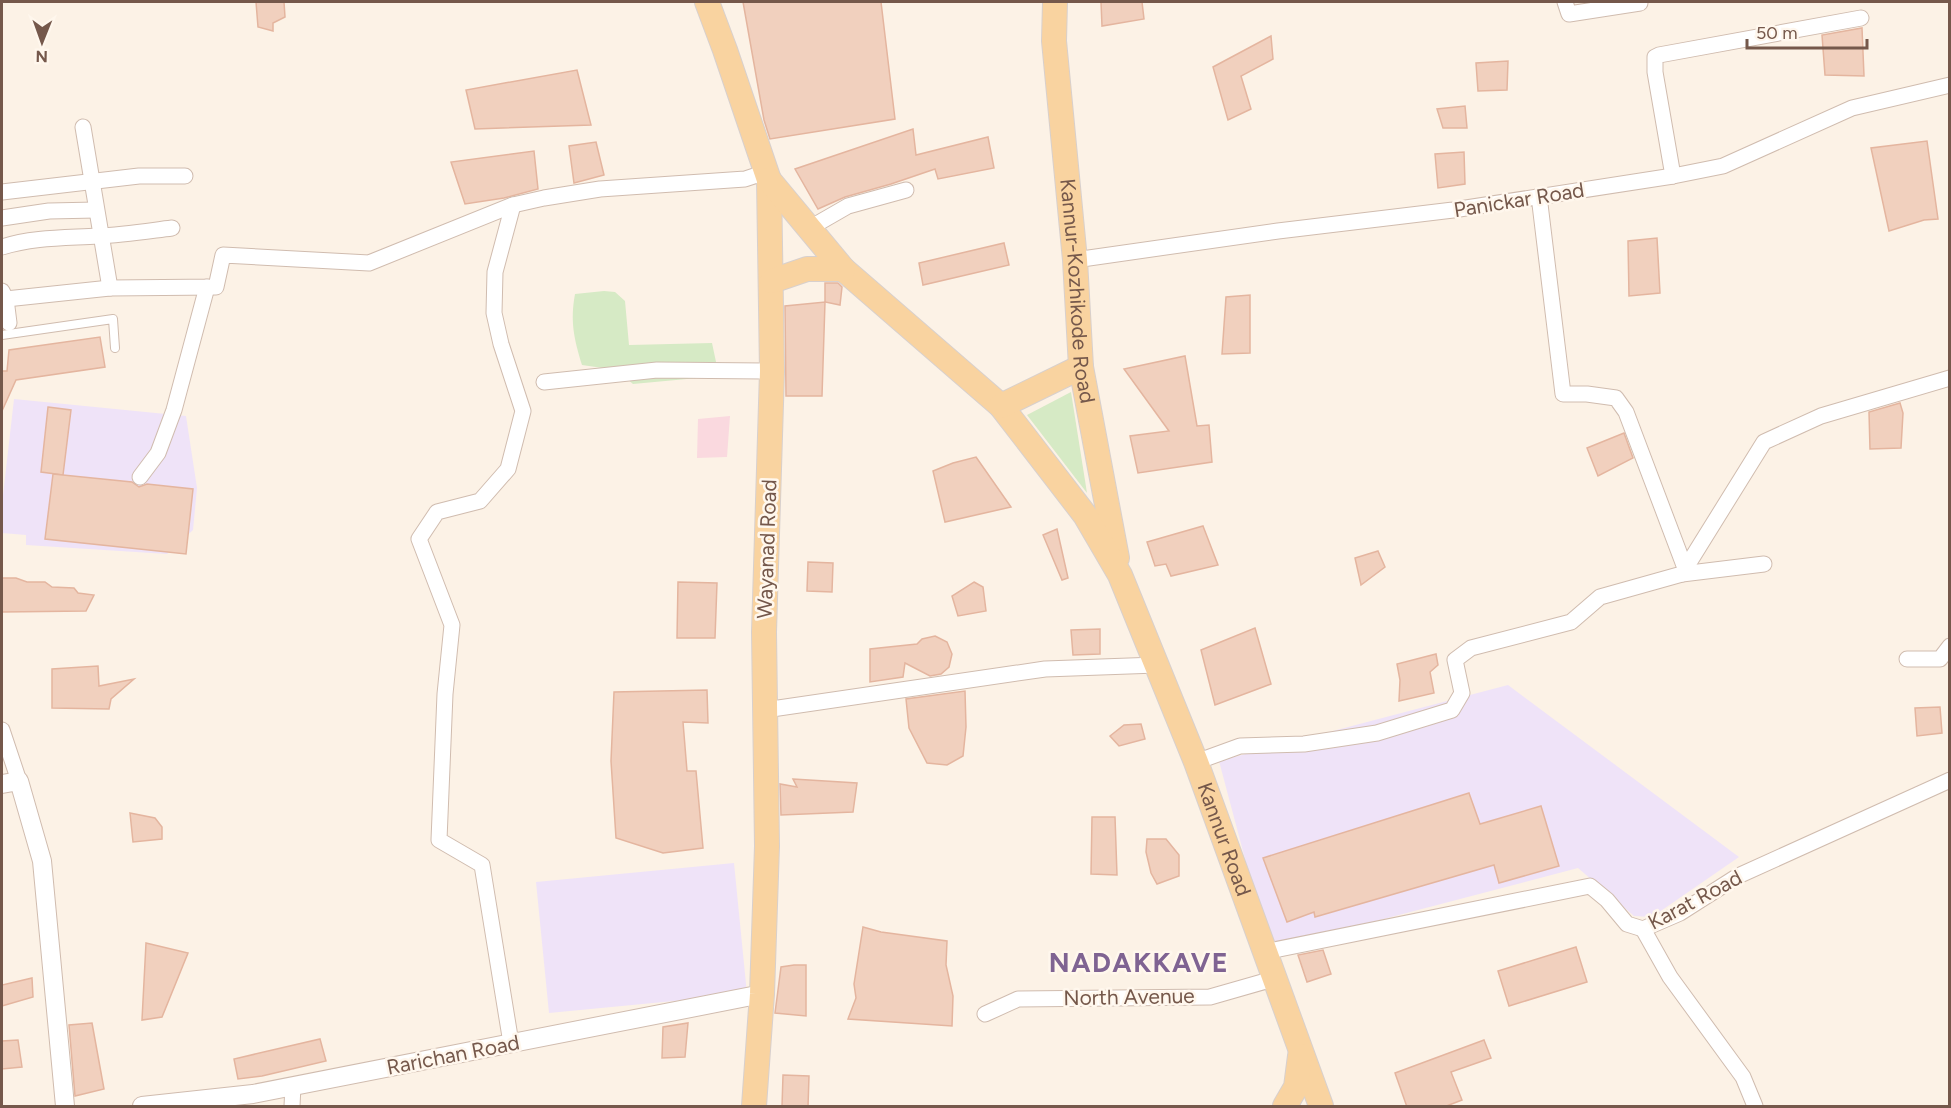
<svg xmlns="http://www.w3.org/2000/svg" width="1951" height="1108" viewBox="0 0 1951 1108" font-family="Figtree,sans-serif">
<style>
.education{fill:#efe3f8}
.medical{fill:#fad9df}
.green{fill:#d6eac5}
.building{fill:#f1d0be;stroke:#e4b59f;stroke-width:1.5}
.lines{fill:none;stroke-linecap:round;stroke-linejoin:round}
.service-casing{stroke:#d0bcaf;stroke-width:10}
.minor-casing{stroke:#d0bcaf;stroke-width:17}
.tertiary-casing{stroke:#d0bcaf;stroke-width:20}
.primary-casing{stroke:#d8d0cd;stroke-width:26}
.service{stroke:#fff;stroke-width:8}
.minor{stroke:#fff;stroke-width:15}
.tertiary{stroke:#fff;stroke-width:18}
.primary{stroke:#f9d3a0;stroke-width:24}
.labels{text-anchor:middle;stroke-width:5;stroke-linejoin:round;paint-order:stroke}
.street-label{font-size:21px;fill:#75584b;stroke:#fff7ed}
.district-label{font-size:27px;font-weight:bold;letter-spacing:1.5px;fill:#7f6392;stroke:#fff7ed}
</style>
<rect width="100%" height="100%" fill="#fcf2e6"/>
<g class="education">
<path d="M 14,399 L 186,416 L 197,488 L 193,530 L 167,554 L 26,545 L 26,535 L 2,533 L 2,504 Z"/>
<path d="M 1508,685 L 1739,857 L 1652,917 L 1634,916 L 1578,868 L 1269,949 L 1219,761 Z"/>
<path d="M 734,863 L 747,994 L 549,1013 L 536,882 Z"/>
</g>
<path class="medical" d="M 730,416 L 727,457 L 697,458 L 698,419 Z"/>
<g class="green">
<path d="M 604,291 L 615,292 L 625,301 L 629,345 L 712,343 L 719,376 L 633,384 L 617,370 L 582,365 C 574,339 570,321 575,294 Z"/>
<path d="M 1071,392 L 1087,493 L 1027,415 Z"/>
</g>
<g class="building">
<path d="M 256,2 L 284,2 L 285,17 L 273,23 L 273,31 L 258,27 Z"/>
<path d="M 743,2 L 881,2 L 895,119 L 770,139 L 764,120 Z"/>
<path d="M 1101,2 L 1142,2 L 1144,19 L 1102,26 Z"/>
<path d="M 1862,28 L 1864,76 L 1825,75 L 1822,35 Z"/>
<path d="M 1271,36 L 1273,59 L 1241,76 L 1251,109 L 1228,120 L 1213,67 Z"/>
<path d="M 1508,61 L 1507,90 L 1478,91 L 1476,63 Z"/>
<path d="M 577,70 L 591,125 L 475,129 L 466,90 Z"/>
<path d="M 1465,106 L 1467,128 L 1443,128 L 1437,109 Z"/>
<path d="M 913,129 L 916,155 L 988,137 L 994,168 L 938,179 L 935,169 L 891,184 L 845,197 L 818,209 L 795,169 Z"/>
<path d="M 1927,141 L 1938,219 L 1924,220 L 1889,231 L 1871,148 Z"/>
<path d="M 596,142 L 604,175 L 574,183 L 569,146 Z"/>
<path d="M 534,151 L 538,189 L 504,198 L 465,204 L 451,162 Z"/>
<path d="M 1464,152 L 1465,184 L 1438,188 L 1435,154 Z"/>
<path d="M 1657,238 L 1660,293 L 1629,296 L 1628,241 Z"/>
<path d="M 1004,243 L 1009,265 L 923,285 L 919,263 Z"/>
<path d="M 825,283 L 838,283 L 842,287 L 840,305 L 825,302 Z"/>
<path d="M 1250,295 L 1250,353 L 1222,354 L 1226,297 Z"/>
<path d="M 825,302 L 822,396 L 786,396 L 785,306 Z"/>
<path d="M 100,337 L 105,367 L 16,380 L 2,411 L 2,371 L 7,371 L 9,350 Z"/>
<path d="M 1185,356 L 1197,426 L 1209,425 L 1212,462 L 1138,473 L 1130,436 L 1169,431 L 1124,369 Z"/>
<path d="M 1900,403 L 1903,413 L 1901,448 L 1870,449 L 1869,412 Z"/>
<path d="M 48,407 L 71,410 L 63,475 L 41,472 Z"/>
<path d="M 1624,433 L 1633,458 L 1598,476 L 1587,448 Z"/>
<path d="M 976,457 L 1011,507 L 945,522 L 933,471 L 953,463 Z"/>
<path d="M 53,474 L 132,482 L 139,487 L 147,484 L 193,489 L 186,554 L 45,539 Z"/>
<path d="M 1203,526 L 1218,565 L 1171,576 L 1166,564 L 1155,566 L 1147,542 Z"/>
<path d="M 1057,529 L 1068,578 L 1062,580 L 1043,535 Z"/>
<path d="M 1378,551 L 1385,567 L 1361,585 L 1355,558 Z"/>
<path d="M 808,562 L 833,563 L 832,592 L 807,591 Z"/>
<path d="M 2,578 L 16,578 L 27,582 L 45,582 L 52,587 L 74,588 L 78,593 L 94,595 L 86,611 L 2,612 Z"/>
<path d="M 678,582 L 717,583 L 715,638 L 677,638 Z"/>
<path d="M 974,582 L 983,587 L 986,611 L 958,616 L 952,596 Z"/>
<path d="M 1255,628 L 1271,684 L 1215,705 L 1201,650 Z"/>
<path d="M 1100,629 L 1100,654 L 1073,655 L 1071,630 Z"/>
<path d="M 935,636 L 947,642 L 952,654 L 949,667 L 941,674 L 930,676 L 905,663 L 903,677 L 870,682 L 870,649 L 917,644 L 922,639 Z"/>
<path d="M 1436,654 L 1438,665 L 1430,672 L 1434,693 L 1399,701 L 1400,680 L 1397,664 Z"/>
<path d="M 98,666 L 99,686 L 134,679 L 111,699 L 109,709 L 52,708 L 52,669 Z"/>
<path d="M 707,690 L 708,723 L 683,722 L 687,771 L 696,771 L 703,848 L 663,853 L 616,838 L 611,761 L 614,692 Z"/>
<path d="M 965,691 L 966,727 L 963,756 L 947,765 L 927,763 L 909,728 L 906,699 Z"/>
<path d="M 1940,707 L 1942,733 L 1917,736 L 1915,708 Z"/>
<path d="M 1141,724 L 1145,739 L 1119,746 L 1110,736 L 1124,725 Z"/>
<path d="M 793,779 L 857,783 L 853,812 L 781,815 L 780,784 L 797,787 Z"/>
<path d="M 1469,793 L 1480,824 L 1541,806 L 1559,866 L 1499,883 L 1494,865 L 1315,917 L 1314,912 L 1287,922 L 1263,858 Z"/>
<path d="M 130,813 L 155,818 L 162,827 L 162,839 L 133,842 Z"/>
<path d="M 1092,817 L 1115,817 L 1117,875 L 1091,874 Z"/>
<path d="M 1147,839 L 1166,839 L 1179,855 L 1179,876 L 1157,884 L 1151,873 L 1146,852 Z"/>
<path d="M 863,927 L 881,932 L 947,941 L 946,965 L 953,996 L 952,1026 L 848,1019 L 856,998 L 854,984 Z"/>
<path d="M 146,943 L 188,953 L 162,1017 L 142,1020 Z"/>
<path d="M 1576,947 L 1587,982 L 1509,1006 L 1498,971 Z"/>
<path d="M 1323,950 L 1331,974 L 1307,982 L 1298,955 Z"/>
<path d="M 794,965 L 806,965 L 806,1016 L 775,1013 L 781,967 Z"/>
<path d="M 32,978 L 33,997 L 2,1006 L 2,985 Z"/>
<path d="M 92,1023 L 104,1089 L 75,1096 L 69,1025 Z"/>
<path d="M 688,1023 L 685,1057 L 662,1058 L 663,1027 Z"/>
<path d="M 320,1039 L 326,1061 L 262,1076 L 238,1079 L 234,1059 Z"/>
<path d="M 18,1040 L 22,1067 L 2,1069 L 2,1041 Z"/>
<path d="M 1484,1040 L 1491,1058 L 1451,1072 L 1462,1100 L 1444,1107 L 1407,1107 L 1395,1073 Z"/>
<path d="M 783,1075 L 809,1076 L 808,1107 L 782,1107 Z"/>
</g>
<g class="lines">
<defs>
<path id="service" d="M 2,335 L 113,319 L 115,348"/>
<g id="minor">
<path d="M 1565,2 L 1569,14 L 1640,3"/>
<path d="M 83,127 L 110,288"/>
<path d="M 1673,176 L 1655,72 L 1655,57 L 1659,55 L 1861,18"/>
<path d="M 2,192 L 139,176 L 185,176"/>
<path d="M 1539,196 L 1563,394 L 1587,394 L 1616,398 L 1626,412 L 1685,568"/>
<path d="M 2,218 L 49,211 L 96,210"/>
<path d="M 808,229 L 848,206 L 906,190"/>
<path d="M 2,247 C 33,237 65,238 98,236 C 123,235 148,231 172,228"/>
<path d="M 1075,260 L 1278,231 L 1453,210 L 1673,176 L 1723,166 L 1852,108 L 1950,85"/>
<path d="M 2,291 L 6,299 L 9,323"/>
<path d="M 6,299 L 110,288 L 216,287 L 223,255 L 369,263 L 513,205 L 544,198 L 600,189 L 745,179 L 766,172"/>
<path d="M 544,382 L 657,370 L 772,371"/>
<path d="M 140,477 L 158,453 L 174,410 L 207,287"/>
<path d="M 1682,574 L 1764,564"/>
<path d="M 1907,659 L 1940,659 L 1950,646"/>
<path d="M 765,710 L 1045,669 L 1157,665"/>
<path d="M 2,730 L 19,781"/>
<path d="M 1196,762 L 1240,746 L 1304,744 L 1377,733 L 1452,710 L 1462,693 L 1455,660 L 1471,648 L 1571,622 L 1600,597 L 1682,574 L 1764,442 L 1821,416 L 1950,378"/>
<path d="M 1643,929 L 1670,977 L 1743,1077 L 1755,1106"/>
<path d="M 1264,952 L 1590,886 L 1607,900 L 1627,924 L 1643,929 L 1680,913 L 1738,876 L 1950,780"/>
<path d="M 985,1014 L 1018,999 L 1210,997 L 1273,979"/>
<path d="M 511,1043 L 482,865 L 439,840 L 445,694 L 452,625 L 419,539 L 437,512 L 480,501 L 508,469 L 523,411 L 501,344 L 494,313 L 495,272 L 513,205"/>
<path d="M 292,1106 L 293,1086"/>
</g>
<g id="tertiary">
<path d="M 2,784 L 19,781 L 42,861 L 65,1106"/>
<path d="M 142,1106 L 253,1094 L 762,994"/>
</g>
<g id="primary">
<path d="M 707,2 L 725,50 L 769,180 L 772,371 L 764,632 L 767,846 L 762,994 L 754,1106"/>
<path id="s1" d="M 1055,2 L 1054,41 L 1075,260 L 1081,367 L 1117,558"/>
<path id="s2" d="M 769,180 L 843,269 L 1001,406 L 1085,515 L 1120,575 L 1196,762 L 1321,1106"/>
<path d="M 772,281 L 807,269 L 843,269"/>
<path d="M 1001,406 L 1081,367"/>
<path d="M 1285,1106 L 1296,1087 L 1300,1056"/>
</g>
</defs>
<use href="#service" class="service-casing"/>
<use href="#minor" class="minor-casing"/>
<use href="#tertiary" class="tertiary-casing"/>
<use href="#primary" class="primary-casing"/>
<use href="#service" class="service"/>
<use href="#minor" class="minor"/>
<use href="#tertiary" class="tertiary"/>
<use href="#primary" class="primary"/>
</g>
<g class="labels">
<g class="street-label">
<text transform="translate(1519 200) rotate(-9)" y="7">Panickar Road</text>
<text dy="7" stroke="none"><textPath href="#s1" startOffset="290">Kannur-Kozhikode Road</textPath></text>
<text transform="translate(767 549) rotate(-88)" y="7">Wayanad Road</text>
<text dy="7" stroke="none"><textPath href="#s2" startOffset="816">Kannur Road</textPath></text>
<text transform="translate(1695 900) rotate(-28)" y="7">Karat Road</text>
<text transform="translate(1129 997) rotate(-1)" y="7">North Avenue</text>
<text transform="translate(453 1055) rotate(-11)" y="7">Rarichan Road</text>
</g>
<g class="district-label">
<text x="1139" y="972">NADAKKAVE</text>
</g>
</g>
<rect width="1951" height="1108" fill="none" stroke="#75584b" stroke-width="6"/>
<g transform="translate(42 42) rotate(181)" stroke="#fff7ed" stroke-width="4.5" paint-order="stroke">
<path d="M0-4.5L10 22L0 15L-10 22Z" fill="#75584b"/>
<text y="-9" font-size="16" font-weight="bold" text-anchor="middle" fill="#75584b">N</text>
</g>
<path d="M1747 39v9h120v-9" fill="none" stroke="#75584b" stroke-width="3"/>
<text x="1756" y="39" font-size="18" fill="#75584b" stroke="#fff7ed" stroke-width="4.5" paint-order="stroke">50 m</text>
</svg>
